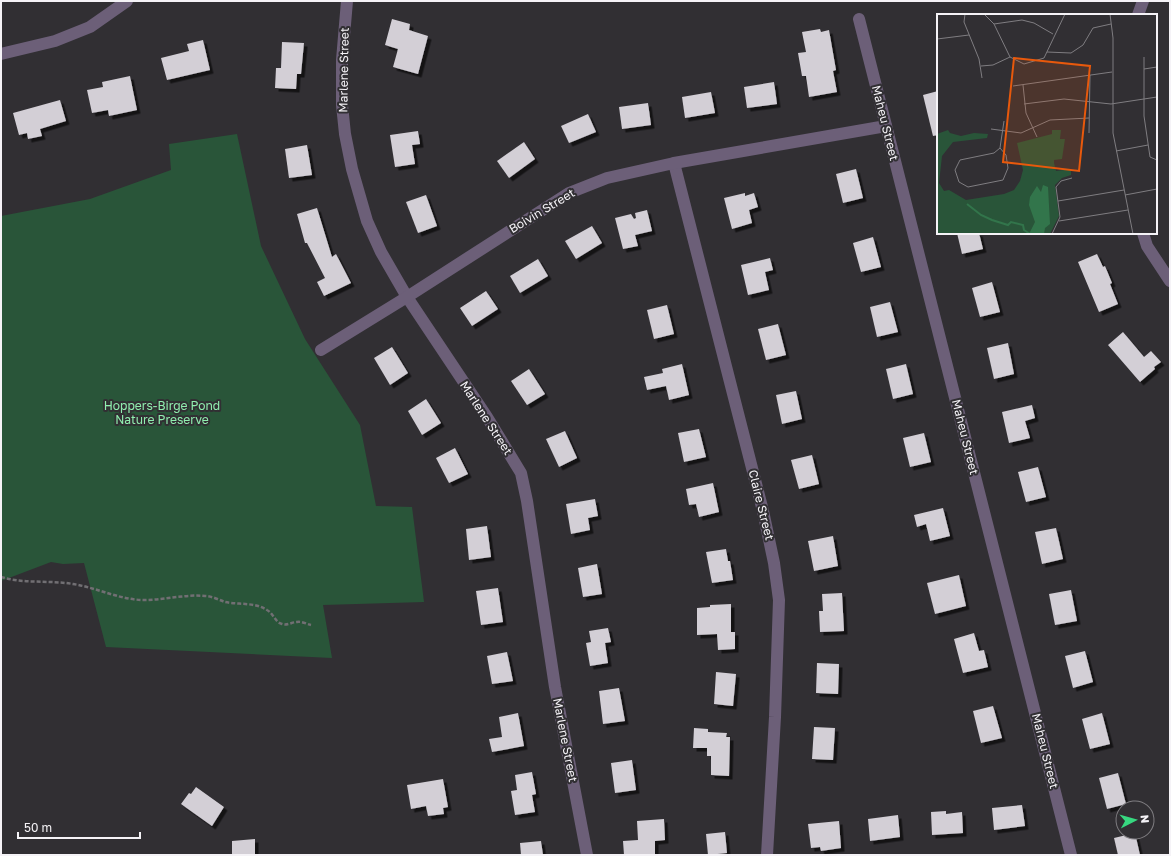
<svg xmlns="http://www.w3.org/2000/svg" width="1171" height="856" viewBox="0 0 1171 856" font-family="'Golos Text',sans-serif">
<style>
.green{fill:#295539}
.building{fill:#d3cfd6;filter:url(#shadow)}
.lines{fill:none;stroke-linecap:round;stroke-linejoin:round}
.path{stroke:#716f73;stroke-width:2.5;stroke-dasharray:4 2;stroke-linecap:butt}
.minor{stroke:#6c5f78;stroke-width:12}
.labels{text-anchor:middle;stroke-width:4;stroke-linejoin:round;paint-order:stroke}
.street-label{font-size:12px;fill:#f5f3f7;stroke:#312f33}
.park-label{font-size:12px;fill:#90eeaf;stroke:#312f33}
.inset-river{fill:none;stroke:#32754b;stroke-width:2}
.inset-road{fill:none;stroke:#7f7d81;stroke-width:1}
.view{fill:#e8590c;fill-opacity:0.15;stroke:#e8590c;stroke-width:2}
.inset-edge{fill:none;stroke:#f5f3f7;stroke-width:2}
</style>
<defs>
<filter id="shadow"><feDropShadow dx="3.5" dy="3.5" stdDeviation="0" flood-color="#0009"/></filter>
</defs>
<rect width="100%" height="100%" fill="#312f33"/>
<path class="green" d="M 237,134 L 261,246 L 305,339 L 360,425 L 376,506 L 412,507 L 424,602 L 323,605 L 332,658 L 106,647 L 84,563 L 63,564 L 51,562 L 1,581 L 1,216 L 90,199 L 171,170 L 169,144 Z"/>
<g class="building">
<path d="M 392,19 L 410,24 L 409,30 L 428,36 L 418,74 L 393,67 L 398,49 L 385,45 Z"/>
<path d="M 820,29 L 821,32 L 829,30 L 836,70 L 833,71 L 837,92 L 809,97 L 806,76 L 802,76 L 798,53 L 806,52 L 802,32 Z"/>
<path d="M 203,40 L 210,70 L 167,80 L 161,58 L 189,51 L 187,44 Z"/>
<path d="M 282,42 L 304,43 L 301,74 L 297,74 L 296,89 L 275,88 L 276,68 L 281,68 Z"/>
<path d="M 130,76 L 137,110 L 109,116 L 108,110 L 92,113 L 87,90 L 103,87 L 102,82 Z"/>
<path d="M 774,82 L 777,104 L 747,108 L 744,87 Z"/>
<path d="M 938,91 L 938,135 L 933,136 L 923,95 Z"/>
<path d="M 711,92 L 715,113 L 685,118 L 682,97 Z"/>
<path d="M 60,100 L 66,121 L 40,129 L 42,136 L 28,139 L 27,133 L 19,135 L 13,113 Z"/>
<path d="M 648,103 L 651,125 L 622,129 L 619,107 Z"/>
<path d="M 588,114 L 596,132 L 569,143 L 561,126 Z"/>
<path d="M 418,131 L 420,144 L 412,145 L 415,164 L 395,167 L 390,135 Z"/>
<path d="M 524,142 L 535,159 L 509,178 L 497,161 Z"/>
<path d="M 307,145 L 312,175 L 289,178 L 285,149 Z"/>
<path d="M 856,169 L 863,198 L 843,203 L 836,174 Z"/>
<path d="M 745,193 L 745,196 L 754,193 L 758,207 L 749,210 L 752,223 L 732,229 L 724,198 Z"/>
<path d="M 426,195 L 437,226 L 418,233 L 406,202 Z"/>
<path d="M 317,208 L 332,257 L 336,254 L 351,283 L 324,296 L 317,282 L 325,278 L 307,243 L 305,243 L 297,214 Z"/>
<path d="M 647,210 L 652,231 L 635,235 L 638,246 L 623,249 L 615,218 L 631,214 L 634,219 L 636,218 L 635,213 Z"/>
<path d="M 592,226 L 602,243 L 576,259 L 565,241 Z"/>
<path d="M 957,233 L 979,233 L 983,249 L 962,254 Z"/>
<path d="M 873,237 L 881,267 L 861,272 L 853,243 Z"/>
<path d="M 1097,254 L 1103,267 L 1105,266 L 1112,283 L 1110,284 L 1118,304 L 1099,312 L 1078,262 Z"/>
<path d="M 770,258 L 773,270 L 765,272 L 769,290 L 748,295 L 741,265 Z"/>
<path d="M 538,259 L 548,276 L 520,293 L 510,276 Z"/>
<path d="M 992,282 L 1000,312 L 980,317 L 972,288 Z"/>
<path d="M 486,291 L 498,309 L 472,326 L 460,308 Z"/>
<path d="M 890,302 L 898,332 L 877,337 L 870,307 Z"/>
<path d="M 667,305 L 674,334 L 654,339 L 647,310 Z"/>
<path d="M 778,324 L 786,355 L 766,360 L 758,329 Z"/>
<path d="M 1123,332 L 1144,357 L 1151,351 L 1161,362 L 1154,367 L 1155,369 L 1140,382 L 1108,345 Z"/>
<path d="M 1008,343 L 1014,374 L 994,379 L 987,348 Z"/>
<path d="M 392,347 L 408,373 L 390,385 L 374,358 Z"/>
<path d="M 682,364 L 689,395 L 669,400 L 666,386 L 647,390 L 644,377 L 663,373 L 662,369 Z"/>
<path d="M 906,364 L 913,394 L 893,399 L 886,369 Z"/>
<path d="M 529,369 L 545,394 L 527,405 L 511,381 Z"/>
<path d="M 796,391 L 802,419 L 782,424 L 776,395 Z"/>
<path d="M 426,399 L 441,423 L 422,435 L 408,411 Z"/>
<path d="M 1032,405 L 1035,418 L 1025,421 L 1030,438 L 1009,443 L 1002,412 Z"/>
<path d="M 699,429 L 706,457 L 684,462 L 678,433 Z"/>
<path d="M 565,431 L 577,458 L 559,467 L 546,439 Z"/>
<path d="M 924,433 L 931,462 L 910,467 L 903,438 Z"/>
<path d="M 455,448 L 468,474 L 449,483 L 436,458 Z"/>
<path d="M 812,455 L 819,484 L 799,489 L 791,460 Z"/>
<path d="M 1038,467 L 1046,497 L 1026,502 L 1018,472 Z"/>
<path d="M 713,483 L 719,512 L 699,517 L 696,504 L 689,505 L 686,489 Z"/>
<path d="M 595,499 L 598,516 L 588,518 L 590,530 L 571,534 L 566,504 Z"/>
<path d="M 943,508 L 950,536 L 930,541 L 926,524 L 917,527 L 914,515 Z"/>
<path d="M 487,526 L 491,557 L 469,560 L 466,529 Z"/>
<path d="M 1056,528 L 1063,559 L 1042,564 L 1035,532 Z"/>
<path d="M 833,536 L 838,566 L 814,571 L 808,541 Z"/>
<path d="M 726,549 L 728,561 L 730,561 L 733,580 L 712,583 L 706,552 Z"/>
<path d="M 597,564 L 602,594 L 583,597 L 578,568 Z"/>
<path d="M 959,575 L 966,606 L 935,614 L 927,583 Z"/>
<path d="M 498,588 L 503,622 L 481,625 L 476,591 Z"/>
<path d="M 1071,590 L 1077,621 L 1055,625 L 1049,594 Z"/>
<path d="M 842,593 L 844,631 L 820,632 L 819,611 L 823,611 L 822,594 Z"/>
<path d="M 731,604 L 731,632 L 735,632 L 735,649 L 718,650 L 717,634 L 697,635 L 697,608 L 710,607 L 710,605 Z"/>
<path d="M 608,628 L 611,642 L 605,643 L 608,663 L 590,666 L 586,643 L 591,642 L 589,631 Z"/>
<path d="M 974,633 L 979,651 L 984,650 L 988,667 L 963,673 L 954,639 Z"/>
<path d="M 1085,651 L 1093,682 L 1073,688 L 1065,656 Z"/>
<path d="M 507,652 L 513,681 L 492,684 L 487,656 Z"/>
<path d="M 817,663 L 839,664 L 838,694 L 816,693 Z"/>
<path d="M 716,672 L 736,674 L 733,706 L 714,704 Z"/>
<path d="M 619,688 L 625,721 L 603,724 L 599,691 Z"/>
<path d="M 993,706 L 1002,738 L 981,743 L 973,711 Z"/>
<path d="M 518,713 L 524,746 L 492,752 L 489,739 L 502,737 L 499,717 Z"/>
<path d="M 1102,713 L 1110,744 L 1090,749 L 1082,719 Z"/>
<path d="M 814,727 L 835,728 L 833,760 L 812,759 Z"/>
<path d="M 694,728 L 708,729 L 708,732 L 727,733 L 726,737 L 730,737 L 729,776 L 711,775 L 711,756 L 707,756 L 707,748 L 693,748 Z"/>
<path d="M 632,760 L 636,790 L 615,793 L 611,763 Z"/>
<path d="M 532,772 L 536,794 L 532,795 L 535,812 L 515,815 L 511,791 L 517,790 L 515,775 Z"/>
<path d="M 1118,773 L 1126,804 L 1107,809 L 1099,778 Z"/>
<path d="M 443,779 L 448,807 L 443,808 L 444,814 L 428,816 L 426,806 L 411,809 L 407,785 Z"/>
<path d="M 196,787 L 224,807 L 212,826 L 181,804 L 189,793 L 191,794 Z"/>
<path d="M 1022,805 L 1025,826 L 994,830 L 992,808 Z"/>
<path d="M 946,811 L 946,814 L 962,812 L 963,833 L 932,835 L 931,812 Z"/>
<path d="M 898,815 L 900,837 L 870,841 L 868,819 Z"/>
<path d="M 664,819 L 665,840 L 655,841 L 655,855 L 624,855 L 623,841 L 638,840 L 637,821 Z"/>
<path d="M 839,821 L 841,848 L 821,851 L 820,847 L 811,848 L 808,824 Z"/>
<path d="M 725,832 L 727,853 L 708,855 L 706,834 Z"/>
<path d="M 1135,833 L 1140,855 L 1118,855 L 1114,838 Z"/>
<path d="M 255,839 L 255,855 L 232,855 L 232,841 Z"/>
<path d="M 541,841 L 543,855 L 521,855 L 520,843 Z"/>
</g>
<g class="lines">
<g class="path">
<path d="M 1,577 C 24,584 49,580 73,584 C 98,588 120,600 144,600 C 165,600 185,594 205,596 C 212,596 219,600 225,602 C 239,605 255,602 267,610 C 273,613 275,622 282,624 C 287,626 292,622 297,622 C 301,621 307,624 311,625"/>
<path d="M 1,661 L 2,661"/>
</g>
<g class="minor">
<path d="M 347,1 L 342,60 L 342,105 L 345,134 L 352,169 L 367,221 L 381,252 L 407,297 L 487,417 L 521,473 L 527,501 L 555,687 L 587,855"/>
<path d="M 1138,15 L 1143,1"/>
<path d="M 859,19 L 1071,855"/>
<path d="M 1,54 L 55,41 L 90,27 L 127,1"/>
<path d="M 674,163 L 763,511 L 774,563 L 779,600 L 775,717 L 767,855"/>
<path d="M 1143,233 L 1147,246 L 1170,281"/>
<path d="M 321,350 L 407,297 L 569,193 L 607,178 L 674,163 L 886,126"/>
</g>
</g>
<g class="labels">
<g class="street-label">
<text transform="translate(344 70) rotate(-89)" y="4">Marlene Street</text>
<text transform="translate(885 123) rotate(76)" y="4">Maheu Street</text>
<text transform="translate(542 211) rotate(-31)" y="4">Boivin Street</text>
<text transform="translate(486 418) rotate(57)" y="4">Marlene Street</text>
<text transform="translate(965 437) rotate(76)" y="4">Maheu Street</text>
<text transform="translate(761 505) rotate(76)" y="4">Claire Street</text>
<text transform="translate(565 740) rotate(79)" y="4">Marlene Street</text>
<text transform="translate(1045 751) rotate(76)" y="4">Maheu Street</text>
</g>
<g class="park-label">
<text x="162" y="410">Hoppers-Birge Pond<tspan x="162" dy="14">Nature Preserve</tspan></text>
</g>
</g>
<g transform="translate(937 14)">
<rect width="220" height="220" fill="#312f33"/>
<path d="M 11,116 L 13,119 L 24,122 L 37,119 L 51,120 L 50,124 L 16,128 L 5,142 L 2,169 L 7,177 L 12,176 L 29,186 L 67,180 L 77,176 L 83,167 L 86,156 L 80,129 L 115,120 L 115,116 L 124,116 L 123,125 L 128,125 L 125,145 L 117,146 L 117,149 L 119,157 L 134,155 L 134,161 L 125,164 L 118,171 L 122,202 L 113,220 L 0,220 L 0,120 Z" fill="#295539"/>
<path d="M 106,171 L 111,173 L 113,210 L 108,214 L 107,220 L 92,220 L 98,208 L 92,191 L 93,183 L 100,172 L 104,178 Z" fill="#32754b"/>
<path class="inset-river" d="M 30,190 L 44,201 L 55,206 L 71,211 L 74,208 L 86,211 L 87,216 L 93,220"/>
<path class="inset-road" d="M 28,0 L 27,8 L 42,45 L 45,64M 47,0 L 57,10 L 73,43 L 87,50 L 107,44 L 128,0M 173,0 L 176,24 L 176,119 L 196,220M 57,10 L 85,6 L 97,9 L 116,20M 0,25 L 32,21M 110,38 L 134,39 L 146,31 L 156,14 L 174,10M 207,43 L 207,102 L 213,143 L 220,146M 44,52 L 56,51 L 73,43M 207,55 L 220,53M 86,71 L 89,99 L 100,123M 76,72 L 175,58M 87,90 L 127,85 L 174,90 L 220,83M 54,115 L 84,119 L 113,106 L 152,104M 152,119 L 153,61M 63,134 L 69,141 L 71,154 L 66,166 L 31,173 L 22,168 L 18,156 L 23,146 L 57,139 ZM 63,134 L 67,107M 179,137 L 211,131M 188,181 L 220,175M 121,187 L 187,176M 122,207 L 191,196M 115,220 L 123,203 L 119,173 L 124,167 L 135,164"/>
<path class="view" d="M 77,44 L 153,52 L 142,157 L 66,148 Z"/>
<rect width="220" height="220" class="inset-edge"/>
</g>
<rect width="1171" height="856" fill="none" stroke="#f5f3f7" stroke-width="4"/>
<g transform="translate(1135 820) rotate(84)"><circle r="19" fill="#312f33" stroke="#7f7d81"/>
<path d="M0-3L7 15L0 10L-7 15Z" fill="#37d880"/>
<text y="-6" font-size="11" font-weight="bold" text-anchor="middle" fill="#f5f3f7">N</text>
</g>
<path d="M18 832v6h122v-6" fill="none" stroke="#f5f3f7" stroke-width="2"/>
<text x="24" y="832" font-size="12" fill="#f5f3f7" stroke="#312f33" stroke-width="3" paint-order="stroke">50 m</text>
</svg>
